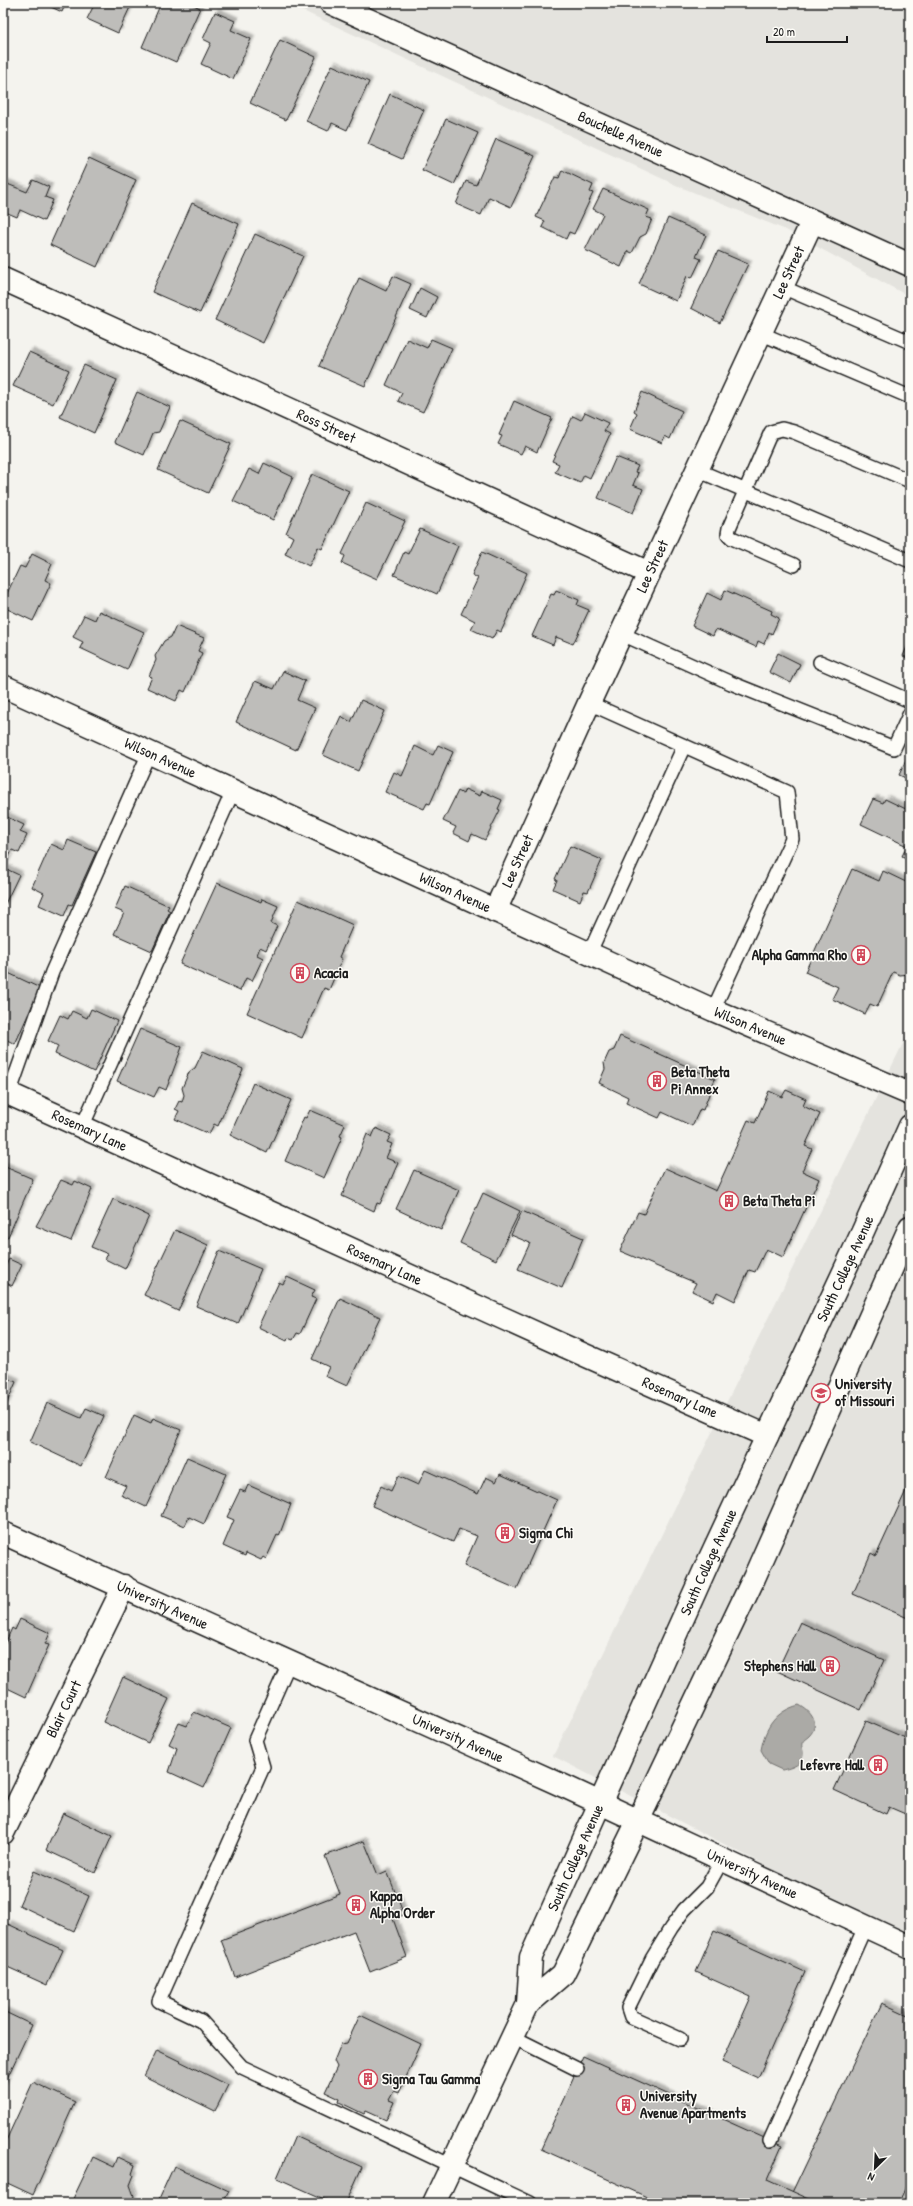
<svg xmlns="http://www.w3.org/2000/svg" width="913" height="2206" viewBox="0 0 913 2206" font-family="'Patrick Hand',sans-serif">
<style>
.built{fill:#e4e3de}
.water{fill:#abaaa6;stroke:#72716f}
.building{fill:#bebdba;stroke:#1c1c1c;filter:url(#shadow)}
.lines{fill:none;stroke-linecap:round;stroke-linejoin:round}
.service-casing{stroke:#1c1c1c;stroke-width:16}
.minor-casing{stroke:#1c1c1c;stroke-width:25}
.secondary-casing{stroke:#1c1c1c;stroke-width:25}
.service{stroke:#fdfcf7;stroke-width:13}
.minor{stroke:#fdfcf7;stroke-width:22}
.secondary{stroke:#fdfcf7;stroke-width:22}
.labels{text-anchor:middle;stroke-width:3;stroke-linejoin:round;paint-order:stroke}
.street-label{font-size:15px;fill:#1c1c1c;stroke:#fdfcf7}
.poi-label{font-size:15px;font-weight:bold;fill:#1c1c1c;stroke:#fdfcf7;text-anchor:start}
</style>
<defs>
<filter id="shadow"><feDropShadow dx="3.5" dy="-3.5" stdDeviation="1" flood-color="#0004"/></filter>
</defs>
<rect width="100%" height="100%" fill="#f4f3ee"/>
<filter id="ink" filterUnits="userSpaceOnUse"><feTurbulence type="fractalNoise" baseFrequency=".025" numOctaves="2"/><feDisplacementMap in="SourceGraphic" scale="8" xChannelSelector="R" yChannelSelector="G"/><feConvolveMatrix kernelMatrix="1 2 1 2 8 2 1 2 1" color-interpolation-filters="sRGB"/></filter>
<g filter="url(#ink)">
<g class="built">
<path d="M 286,3 L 910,3 L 910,297 L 786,230 L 678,186 Z"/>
<path d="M 910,1029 L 910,1940 L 553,1756 Z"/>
</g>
<path class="water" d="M 799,1705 C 811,1711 821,1724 809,1736 C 806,1739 804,1739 802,1743 C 801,1747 803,1749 803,1752 C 804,1765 791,1768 782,1770 L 769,1764 L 761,1750 C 765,1727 776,1711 799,1705 Z"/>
<g class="building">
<path d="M 42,3 L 66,3 L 62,12 Z"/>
<path d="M 95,3 L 132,3 L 118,33 L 87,19 Z"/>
<path d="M 161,3 L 189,3 L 200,8 L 176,62 L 142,47 Z"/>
<path d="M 215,12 L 235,21 L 231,30 L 251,39 L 233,79 L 201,64 L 211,43 L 203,39 Z"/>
<path d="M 280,40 L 316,57 L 286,120 L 250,103 Z"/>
<path d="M 332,65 L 369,82 L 347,130 L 332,123 L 328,131 L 306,121 Z"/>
<path d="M 390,94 L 424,110 L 402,159 L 368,144 Z"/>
<path d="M 446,119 L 478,133 L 454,185 L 422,170 Z"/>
<path d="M 496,139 L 535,156 L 511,207 L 489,197 L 481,215 L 456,204 L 466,181 L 476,185 Z"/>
<path d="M 89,158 L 136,180 L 97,267 L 50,245 Z"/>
<path d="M 562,170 L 593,185 L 590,192 L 593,193 L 574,234 L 569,232 L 566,239 L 542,227 L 545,221 L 536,217 L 555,177 L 559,178 Z"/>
<path d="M 33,180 L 49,187 L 45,197 L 53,200 L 44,221 L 20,210 L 17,217 L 3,211 L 3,188 L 5,183 L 27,192 Z"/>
<path d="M 603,189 L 649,210 L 646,217 L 652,219 L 646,234 L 640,237 L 632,253 L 628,251 L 621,267 L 585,250 L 603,214 L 593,209 Z"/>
<path d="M 192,203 L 239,224 L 200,313 L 152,292 Z"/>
<path d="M 668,218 L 706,235 L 696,257 L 701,259 L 692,278 L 687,276 L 676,301 L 639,284 Z"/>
<path d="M 255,234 L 303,256 L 263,343 L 215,320 Z"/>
<path d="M 718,251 L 748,264 L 720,323 L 691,308 Z"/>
<path d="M 393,276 L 411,284 L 365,386 L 319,366 L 359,278 L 386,291 Z"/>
<path d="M 420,288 L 437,297 L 427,318 L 410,310 Z"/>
<path d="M 407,339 L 427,348 L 431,339 L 452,348 L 423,412 L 398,401 L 402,393 L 386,385 Z"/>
<path d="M 29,352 L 69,370 L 53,404 L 13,386 Z"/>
<path d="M 84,365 L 117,380 L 94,433 L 60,417 Z"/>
<path d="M 137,392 L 170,407 L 159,432 L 153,433 L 144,455 L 115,442 Z"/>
<path d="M 642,392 L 682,411 L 670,439 L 665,436 L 662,443 L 630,429 L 637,413 L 634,411 Z"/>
<path d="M 514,401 L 552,418 L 537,452 L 525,446 L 521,454 L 498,444 L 502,436 L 499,435 Z"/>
<path d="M 585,412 L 608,423 L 604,431 L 610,434 L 590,478 L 584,475 L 580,483 L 555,472 L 559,464 L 552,461 L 573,416 L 581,420 Z"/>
<path d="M 180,421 L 231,444 L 208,493 L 158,470 Z"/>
<path d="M 616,457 L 638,466 L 635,472 L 638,473 L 633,485 L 643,489 L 633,513 L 598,498 Z"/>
<path d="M 264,463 L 293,477 L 273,520 L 233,501 L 249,469 L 259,474 Z"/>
<path d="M 312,474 L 349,491 L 322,549 L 318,547 L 309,566 L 285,554 L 293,537 L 286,533 Z"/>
<path d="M 366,503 L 405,521 L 377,579 L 342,563 L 345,556 L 342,554 Z"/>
<path d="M 420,529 L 458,546 L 437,594 L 394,575 L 404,552 L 408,554 Z"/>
<path d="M 482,552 L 527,573 L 501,632 L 497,630 L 492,639 L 471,629 L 475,621 L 461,614 L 478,578 L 472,575 Z"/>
<path d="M 32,554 L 52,564 L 45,580 L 51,583 L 33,621 L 3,607 L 3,602 L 20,566 L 25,568 Z"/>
<path d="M 556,590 L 579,600 L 577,605 L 589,610 L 573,644 L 556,637 L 553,645 L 532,636 L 551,594 L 554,595 Z"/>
<path d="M 725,590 L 772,611 L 771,614 L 779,618 L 772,634 L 769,632 L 764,644 L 758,641 L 756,647 L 716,629 L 713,636 L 692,626 L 707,593 L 721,600 Z"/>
<path d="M 99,611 L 144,632 L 127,670 L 80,648 L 83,642 L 73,637 L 84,615 L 95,620 Z"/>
<path d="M 176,626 L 204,638 L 198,651 L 202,653 L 185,692 L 181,690 L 176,701 L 147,688 L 152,677 L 149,676 L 156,660 L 155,656 L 164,641 L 171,637 Z"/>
<path d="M 910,640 L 910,659 L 903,656 Z"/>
<path d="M 778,653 L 800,664 L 791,683 L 769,672 Z"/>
<path d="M 283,671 L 305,681 L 297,700 L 315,708 L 296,750 L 236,722 L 255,681 L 274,689 Z"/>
<path d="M 361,700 L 385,711 L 358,771 L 323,755 L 341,716 L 351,722 Z"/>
<path d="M 438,745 L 453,752 L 430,804 L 427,803 L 424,809 L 385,792 L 394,772 L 402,776 L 415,746 L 433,755 Z"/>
<path d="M 910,751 L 910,780 L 899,775 Z"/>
<path d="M 465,789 L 480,796 L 482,791 L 502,800 L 498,809 L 500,810 L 485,840 L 472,834 L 469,841 L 453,833 L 456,827 L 443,821 L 458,791 L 463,794 Z"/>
<path d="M 873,799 L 883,803 L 885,799 L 910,811 L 910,860 L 902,856 L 907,846 L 861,824 Z"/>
<path d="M 3,815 L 24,825 L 20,832 L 27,835 L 19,853 L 12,850 L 4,868 L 19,875 L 3,908 Z"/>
<path d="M 68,840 L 96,852 L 72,905 L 69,904 L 64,916 L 39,905 L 44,893 L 32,887 L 51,844 L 64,850 Z"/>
<path d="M 570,846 L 602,860 L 588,892 L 584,891 L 580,901 L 553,889 L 557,880 L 555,879 Z"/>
<path d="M 852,869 L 879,881 L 883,871 L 910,884 L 910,929 L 907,936 L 910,938 L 910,974 L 900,975 L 893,972 L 877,1007 L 870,1004 L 865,1014 L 832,999 L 838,987 L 805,972 Z"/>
<path d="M 217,883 L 261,902 L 262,899 L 278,906 L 271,923 L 277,926 L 266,950 L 260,947 L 257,955 L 263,958 L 252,981 L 246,978 L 240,991 L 180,964 Z"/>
<path d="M 125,886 L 169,906 L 167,909 L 170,911 L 152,951 L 114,934 L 124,913 L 115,909 Z"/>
<path d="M 298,900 L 353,925 L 339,957 L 342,959 L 329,990 L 324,988 L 302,1038 L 247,1013 Z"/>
<path d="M 4,971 L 40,988 L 15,1044 L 3,1038 Z"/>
<path d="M 91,1009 L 117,1021 L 94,1072 L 55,1054 L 58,1046 L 48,1041 L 60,1015 L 68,1019 L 72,1011 L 87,1018 Z"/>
<path d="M 140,1029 L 182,1047 L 166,1090 L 159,1087 L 154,1097 L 117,1081 Z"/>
<path d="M 620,1036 L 715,1079 L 703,1110 L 700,1109 L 692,1126 L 662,1112 L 659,1118 L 626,1103 L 628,1097 L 599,1083 L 605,1069 L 604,1063 L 609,1052 L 614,1050 Z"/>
<path d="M 203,1051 L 243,1069 L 218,1126 L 214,1124 L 209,1134 L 175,1119 L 179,1111 L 175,1109 L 179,1101 L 182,1102 L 184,1095 L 182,1088 L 189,1072 L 195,1068 Z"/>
<path d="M 253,1083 L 291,1100 L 267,1153 L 230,1135 Z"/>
<path d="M 786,1090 L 806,1099 L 803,1106 L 820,1114 L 805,1146 L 812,1149 L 802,1171 L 819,1179 L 783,1257 L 766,1249 L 755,1272 L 749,1270 L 735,1301 L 717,1292 L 713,1301 L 692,1291 L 696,1283 L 620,1251 L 638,1212 L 644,1214 L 665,1168 L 716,1191 L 748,1120 L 755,1123 L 769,1091 L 782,1097 Z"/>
<path d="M 310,1110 L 345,1125 L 340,1136 L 342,1137 L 324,1178 L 285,1161 L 304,1117 L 306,1118 Z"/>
<path d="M 376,1128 L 391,1135 L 387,1142 L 392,1144 L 386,1158 L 398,1163 L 380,1204 L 377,1203 L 374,1211 L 342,1196 L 367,1134 L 372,1137 Z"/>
<path d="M 3,1166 L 33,1179 L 8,1237 L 3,1236 Z"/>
<path d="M 414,1170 L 459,1190 L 441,1230 L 396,1209 Z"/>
<path d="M 61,1180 L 73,1185 L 75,1181 L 92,1189 L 71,1241 L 36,1226 Z"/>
<path d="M 483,1193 L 520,1211 L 496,1260 L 460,1243 Z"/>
<path d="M 113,1199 L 149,1216 L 125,1269 L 105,1259 L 108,1254 L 91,1247 Z"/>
<path d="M 522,1211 L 583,1238 L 562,1288 L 518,1269 L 530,1243 L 511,1235 Z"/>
<path d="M 175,1230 L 208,1245 L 178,1311 L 144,1295 Z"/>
<path d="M 219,1251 L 261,1269 L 238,1324 L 196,1306 Z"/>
<path d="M 9,1259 L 22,1265 L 12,1286 L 3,1281 L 3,1271 Z"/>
<path d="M 287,1277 L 315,1290 L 311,1297 L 316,1299 L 300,1334 L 297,1333 L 293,1340 L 288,1338 L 287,1341 L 258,1327 L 279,1282 L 283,1284 Z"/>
<path d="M 340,1298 L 380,1317 L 347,1386 L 325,1376 L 329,1367 L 312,1359 Z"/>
<path d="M 3,1376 L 16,1382 L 5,1407 L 3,1406 Z"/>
<path d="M 47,1403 L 81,1418 L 86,1408 L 104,1416 L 81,1466 L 30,1442 Z"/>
<path d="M 134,1415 L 151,1423 L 153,1418 L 181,1430 L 146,1507 L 121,1495 L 126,1486 L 106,1477 Z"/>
<path d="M 187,1457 L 226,1474 L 204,1524 L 189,1517 L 185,1526 L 161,1516 Z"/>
<path d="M 425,1470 L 478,1494 L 486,1477 L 496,1482 L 500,1474 L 557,1500 L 517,1589 L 464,1566 L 477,1536 L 459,1529 L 453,1542 L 372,1506 L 381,1486 L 391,1491 L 398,1476 L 418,1485 Z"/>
<path d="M 910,1482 L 910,1619 L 853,1594 L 871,1553 L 876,1556 Z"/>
<path d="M 248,1485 L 291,1504 L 279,1536 L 277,1535 L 266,1559 L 263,1557 L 261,1560 L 246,1553 L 245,1556 L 223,1546 L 234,1520 L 227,1517 L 240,1490 L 245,1492 Z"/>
<path d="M 20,1619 L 50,1633 L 45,1644 L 49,1645 L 26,1697 L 3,1686 L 3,1648 L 12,1628 L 15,1630 Z"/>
<path d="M 800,1622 L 884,1660 L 861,1710 L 777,1671 Z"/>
<path d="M 123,1677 L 169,1699 L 148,1743 L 103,1722 Z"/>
<path d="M 194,1712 L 231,1728 L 204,1788 L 169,1772 L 177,1748 L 169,1744 L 179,1723 L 187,1726 Z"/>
<path d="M 866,1721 L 910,1740 L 910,1816 L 889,1807 L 886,1814 L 834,1790 Z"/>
<path d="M 63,1813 L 112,1836 L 95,1873 L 46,1850 Z"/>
<path d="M 364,1841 L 378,1875 L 387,1871 L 404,1915 L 393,1919 L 407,1957 L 370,1972 L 354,1931 L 235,1977 L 221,1940 L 340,1894 L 325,1856 Z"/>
<path d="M 34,1871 L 89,1896 L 74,1931 L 19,1905 Z"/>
<path d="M 8,1924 L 63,1950 L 47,1985 L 3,1965 L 3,1935 Z"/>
<path d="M 714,1931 L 805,1972 L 758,2078 L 722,2062 L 751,1997 L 696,1972 Z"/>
<path d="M 882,2003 L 910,2016 L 910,2177 L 898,2203 L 787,2203 Z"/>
<path d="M 3,2011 L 32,2025 L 3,2087 Z"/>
<path d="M 360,2015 L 421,2044 L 399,2093 L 394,2091 L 389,2100 L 394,2102 L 386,2120 L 366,2111 L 364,2114 L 339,2102 L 340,2099 L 325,2092 L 337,2067 L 334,2061 L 341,2044 L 347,2043 Z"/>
<path d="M 157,2050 L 228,2085 L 215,2111 L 144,2076 Z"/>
<path d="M 583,2056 L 782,2146 L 767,2180 L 818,2203 L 660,2203 L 541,2149 Z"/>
<path d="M 33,2082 L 75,2102 L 33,2195 L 3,2181 L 3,2147 Z"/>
<path d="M 295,2136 L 362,2167 L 346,2203 L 333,2203 L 277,2178 Z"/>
<path d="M 93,2157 L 114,2167 L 118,2157 L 135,2165 L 132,2174 L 134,2175 L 130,2185 L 134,2196 L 131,2203 L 71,2203 Z"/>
<path d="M 174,2166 L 229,2191 L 223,2203 L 157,2203 Z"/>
</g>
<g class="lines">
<defs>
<g id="service">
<path d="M 782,287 L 910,342"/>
<path d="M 760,333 L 910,397"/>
<path d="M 697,470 L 910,561"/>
<path d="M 794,565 L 732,538 L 728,534 L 729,528 L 771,432 L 782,429 L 794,432 L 910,481"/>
<path d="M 622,634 L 731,683 L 894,748 L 910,713"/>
<path d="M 820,662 L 910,701"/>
<path d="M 589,703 L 787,792 L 792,839 L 713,1010"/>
<path d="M 589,954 L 684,746"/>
<path d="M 9,1094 L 52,972 L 149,753"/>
<path d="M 82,1127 L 233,791"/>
<path d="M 290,1661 L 255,1740 L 263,1767 L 159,2001 L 201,2021 L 242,2067 L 530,2203"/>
<path d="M 513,2037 L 577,2069"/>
<path d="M 680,2039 L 631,2017 L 628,2008 L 652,1959 L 671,1928 L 684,1910 L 707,1887 L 722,1860"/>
<path d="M 770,2141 L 865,1927"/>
</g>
<g id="minor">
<path id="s1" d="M 331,3 L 910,265"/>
<path id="s2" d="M 3,279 L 649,573"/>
<path id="s3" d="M 3,686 L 713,1010 L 910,1094"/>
<path id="s4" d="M 495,911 L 589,703 L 812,222"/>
<path id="s5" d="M 3,1091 L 562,1345 L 767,1436"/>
<path id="s6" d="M 3,1533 L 568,1788 L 910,1947"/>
<path id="s7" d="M 3,1833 L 124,1586"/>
</g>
<g id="secondary">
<path d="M 528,2004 L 563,1974 L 638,1821 L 754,1578 L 910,1227"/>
<path id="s8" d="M 434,2203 L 528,2004 L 531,1957 L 710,1558 L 863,1231 L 910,1126"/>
</g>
</defs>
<use href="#service" class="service-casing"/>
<use href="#minor" class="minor-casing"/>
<use href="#secondary" class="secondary-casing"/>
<use href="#service" class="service"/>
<use href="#minor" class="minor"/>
<use href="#secondary" class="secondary"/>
</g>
</g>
<defs>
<symbol id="building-ring" viewBox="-11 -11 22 22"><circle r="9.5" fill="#fdfcf7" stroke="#d1495b" stroke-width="1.5"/><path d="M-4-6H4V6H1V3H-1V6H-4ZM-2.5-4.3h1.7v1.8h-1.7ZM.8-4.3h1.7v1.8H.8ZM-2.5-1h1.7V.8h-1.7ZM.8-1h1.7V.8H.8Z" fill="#d1495b"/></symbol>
<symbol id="university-ring" viewBox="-11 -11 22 22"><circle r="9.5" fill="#fdfcf7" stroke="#d1495b" stroke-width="1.5"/><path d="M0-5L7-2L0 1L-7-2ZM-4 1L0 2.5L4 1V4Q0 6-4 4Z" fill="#d1495b"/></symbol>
</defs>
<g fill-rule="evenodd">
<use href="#building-ring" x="850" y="944" width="22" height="22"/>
<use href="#building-ring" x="289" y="962" width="22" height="22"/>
<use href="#building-ring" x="646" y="1070" width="22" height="22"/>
<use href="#building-ring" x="718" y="1190" width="22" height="22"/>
<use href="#university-ring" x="810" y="1382" width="22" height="22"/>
<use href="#building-ring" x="494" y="1522" width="22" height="22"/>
<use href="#building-ring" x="819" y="1655" width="22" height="22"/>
<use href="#building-ring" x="867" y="1754" width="22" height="22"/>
<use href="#building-ring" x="345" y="1894" width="22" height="22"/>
<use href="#building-ring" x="357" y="2068" width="22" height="22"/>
<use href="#building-ring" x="615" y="2094" width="22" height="22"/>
</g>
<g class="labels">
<g class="street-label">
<text dy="5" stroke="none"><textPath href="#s1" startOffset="318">Bouchelle Avenue</textPath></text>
<text dy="5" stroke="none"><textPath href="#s4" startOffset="703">Lee Street</textPath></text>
<text dy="5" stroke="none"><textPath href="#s2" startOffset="355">Ross Street</textPath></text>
<text dy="5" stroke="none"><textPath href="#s4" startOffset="379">Lee Street</textPath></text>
<text dy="5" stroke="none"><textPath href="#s3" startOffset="173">Wilson Avenue</textPath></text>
<text dy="5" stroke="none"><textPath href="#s4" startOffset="55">Lee Street</textPath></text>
<text dy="5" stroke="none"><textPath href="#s3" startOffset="497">Wilson Avenue</textPath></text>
<text dy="5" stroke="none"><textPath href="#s3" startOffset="821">Wilson Avenue</textPath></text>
<text dy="5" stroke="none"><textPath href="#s5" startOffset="95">Rosemary Lane</textPath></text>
<text dy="5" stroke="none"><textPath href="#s5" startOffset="419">Rosemary Lane</textPath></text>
<text dy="5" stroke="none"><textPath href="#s8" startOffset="1024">South College Avenue</textPath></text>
<text dy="5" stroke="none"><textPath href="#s5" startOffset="743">Rosemary Lane</textPath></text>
<text dy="5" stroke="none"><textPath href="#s8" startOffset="700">South College Avenue</textPath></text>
<text dy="5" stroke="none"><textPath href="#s6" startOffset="175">University Avenue</textPath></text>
<text dy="5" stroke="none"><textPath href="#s7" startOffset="138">Blair Court</textPath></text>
<text dy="5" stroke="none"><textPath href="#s6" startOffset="499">University Avenue</textPath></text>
<text dy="5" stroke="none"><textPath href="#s8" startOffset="376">South College Avenue</textPath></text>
<text dy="5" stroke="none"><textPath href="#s6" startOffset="823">University Avenue</textPath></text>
</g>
<g class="poi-label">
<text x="847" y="960" text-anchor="end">Alpha Gamma Rho</text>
<text x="314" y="978">Acacia</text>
<text x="671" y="1077">Beta Theta<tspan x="671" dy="17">Pi Annex</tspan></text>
<text x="743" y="1206">Beta Theta Pi</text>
<text x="835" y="1389">University<tspan x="835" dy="17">of Missouri</tspan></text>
<text x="519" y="1538">Sigma Chi</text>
<text x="816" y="1671" text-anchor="end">Stephens Hall</text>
<text x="864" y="1770" text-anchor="end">Lefevre Hall</text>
<text x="370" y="1901">Kappa<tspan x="370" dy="17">Alpha Order</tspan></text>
<text x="382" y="2084">Sigma Tau Gamma</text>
<text x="640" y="2101">University<tspan x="640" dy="17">Avenue Apartments</tspan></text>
</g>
</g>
<rect width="913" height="2206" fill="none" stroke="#fdfcf7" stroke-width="16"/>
<rect x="8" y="8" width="897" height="2190" fill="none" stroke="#1c1c1c" stroke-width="1.5" filter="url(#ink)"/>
<g transform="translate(875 2168) rotate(204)" stroke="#fdfcf7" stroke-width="3" paint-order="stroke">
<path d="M0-3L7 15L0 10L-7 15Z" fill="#1c1c1c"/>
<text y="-6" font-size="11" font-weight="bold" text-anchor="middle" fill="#1c1c1c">N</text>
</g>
<path d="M767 36v6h80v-6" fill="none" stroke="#1c1c1c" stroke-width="2"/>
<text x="773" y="36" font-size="12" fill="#1c1c1c" stroke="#fdfcf7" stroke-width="3" paint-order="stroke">20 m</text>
</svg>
